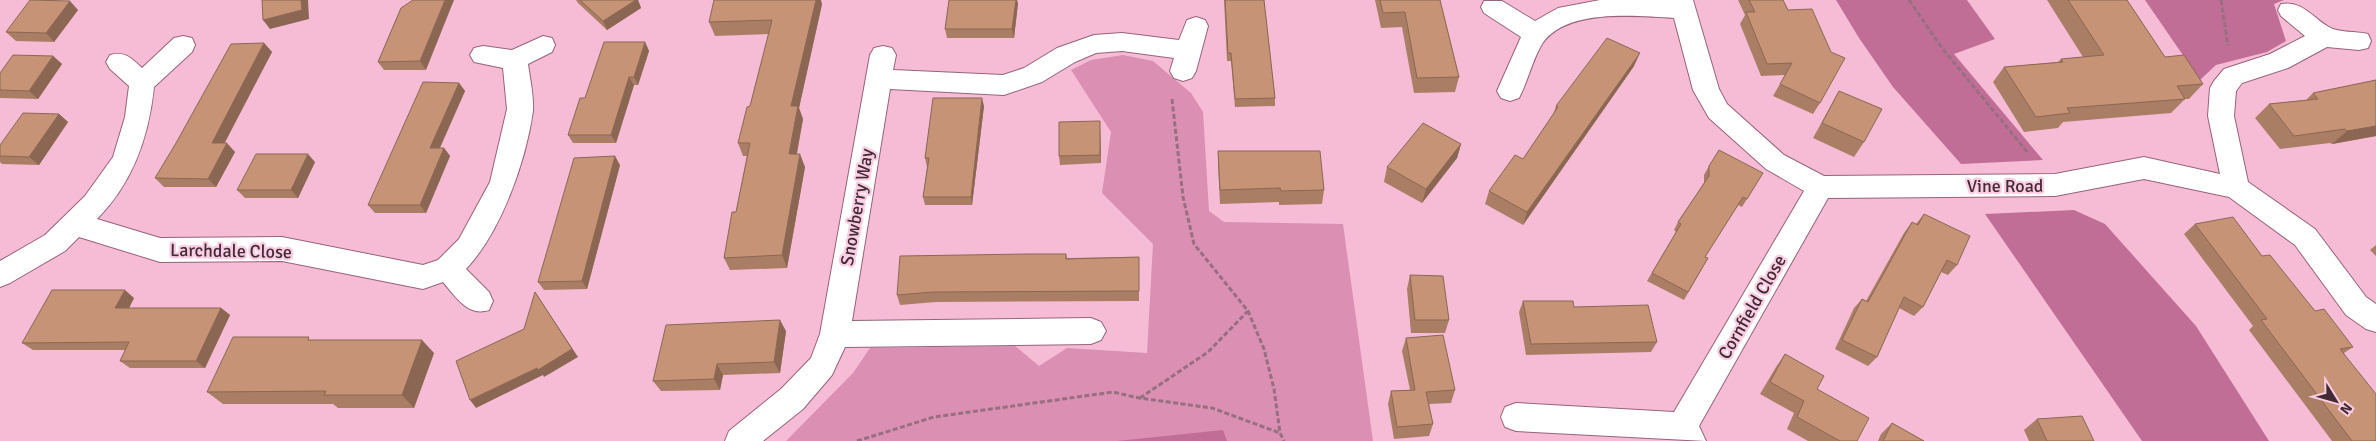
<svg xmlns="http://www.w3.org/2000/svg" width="2376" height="441" viewBox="0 0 2376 441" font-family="Signika,sans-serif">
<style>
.green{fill:#da8fb3}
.forest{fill:#c16e97}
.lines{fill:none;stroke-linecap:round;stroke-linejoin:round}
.minor-casing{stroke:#97637b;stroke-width:2}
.path{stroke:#966f81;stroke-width:3;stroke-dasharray:5 2.5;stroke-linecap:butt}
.minor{fill:#fff;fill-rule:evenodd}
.wall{fill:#aa7e65}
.shaded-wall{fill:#8b6753}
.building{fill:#c69376;stroke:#8b6753}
.labels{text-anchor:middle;stroke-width:4.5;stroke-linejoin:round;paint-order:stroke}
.street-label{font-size:18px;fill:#412b35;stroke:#fccde2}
</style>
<rect width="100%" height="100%" fill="#f6bcd6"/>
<path class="green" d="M 1123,55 L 1153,61 L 1191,93 L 1203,112 L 1209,211 L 1224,222 L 1343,224 L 1373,441 L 786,441 L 853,373 L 870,348 L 1015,346 L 1039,366 L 1067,348 L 1147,353 L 1153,244 L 1102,193 L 1111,132 L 1071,70 L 1091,60 Z"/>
<g class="forest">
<path d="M 1836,0 L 1967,0 L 1995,39 L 1954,54 L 2043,160 L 1961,164 L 1893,87 L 1859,38 Z"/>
<path d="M 2145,0 L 2284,0 L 2274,4 L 2286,41 L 2267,52 L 2216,65 L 2200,80 Z"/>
<path d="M 2074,210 L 2105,224 L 2196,326 L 2269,441 L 2142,441 L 1985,214 Z"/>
<path d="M 1223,430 L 1227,441 L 1117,441 Z"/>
</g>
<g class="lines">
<defs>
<g id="minor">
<path d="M 1600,0 L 1693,0 L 1719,89 L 1727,104 L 1784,155 L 1824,176 L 2055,174 L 2144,157 L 2220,174 L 2208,116 L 2210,88 L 2214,81 L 2224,69 L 2270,54 L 2305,36 L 2281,16 L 2278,10 L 2281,4 C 2302,0 2313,18 2329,27 C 2339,33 2356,31 2368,34 L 2371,41 L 2368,48 L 2359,50 L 2327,47 L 2288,68 L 2242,83 L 2236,91 L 2234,116 L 2248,182 L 2315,229 L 2366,297 L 2376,304 L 2376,332 L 2366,329 L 2346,315 L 2295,245 L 2229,197 L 2144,179 L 2055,196 L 1828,198 L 1699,426 L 1706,441 L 1516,431 L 1505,427 L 1501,417 L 1505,407 L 1516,403 L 1674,412 L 1804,191 L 1766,169 L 1709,118 L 1693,90 L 1674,18 C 1636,16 1566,8 1542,44 C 1532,61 1528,81 1519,98 L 1510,101 L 1501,98 L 1497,91 L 1521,37 L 1484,13 L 1481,7 L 1484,1 L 1502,1 L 1535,21 L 1558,8 Z"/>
<path d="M 1196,17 L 1205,20 L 1208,26 L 1196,71 L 1192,78 L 1183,81 L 1174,78 L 1170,71 L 1174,58 L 1122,51 L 1096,53 L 1075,62 L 1042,82 L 1004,95 L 890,89 L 852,321 L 1091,318 L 1101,322 L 1106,331 L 1101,340 L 1091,344 L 845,347 L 832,375 L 803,409 L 763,441 L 725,441 L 729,431 L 781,389 L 811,358 L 820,334 L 870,55 L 874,48 L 883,46 L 892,48 L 896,55 L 893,70 L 1003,75 L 1024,68 L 1057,48 L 1094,35 L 1122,33 L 1179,40 L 1187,20 Z"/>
<path d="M 183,36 L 192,38 L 195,45 L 192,52 L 154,87 C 149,136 133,183 97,219 L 160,238 L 282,237 L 423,265 L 438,260 L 459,239 L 490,182 L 507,109 L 503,68 L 474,62 L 470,55 L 474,48 L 483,46 L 512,50 L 543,36 L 552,38 L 555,45 L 552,52 L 528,64 C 530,79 534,96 533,111 C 526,161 501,232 466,269 L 489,292 L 493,301 L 489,310 C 468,317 456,297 443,282 L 423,289 L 282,261 L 160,262 L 79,237 L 65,251 L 10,283 L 0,287 L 0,261 L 45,235 L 85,196 L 113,157 L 125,117 L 129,86 L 110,69 L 106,62 L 110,55 C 125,51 131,58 142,68 L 174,38 Z"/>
</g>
</defs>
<use href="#minor" class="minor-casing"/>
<g class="path">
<path d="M 1909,0 L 1942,48 L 2028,153"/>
<path d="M 2221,0 L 2228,46"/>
<path d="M 1172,99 L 1183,197 L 1194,244 L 1248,311 L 1264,349 L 1274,389 L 1280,433 L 1284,441"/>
<path d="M 1140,398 L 1208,352 L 1248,311"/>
<path d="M 857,441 L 934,417 L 1113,392 L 1139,398 L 1212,408 L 1280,433"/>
</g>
<use href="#minor" class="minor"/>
</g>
<g class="wall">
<path d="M 576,0 L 638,0 L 641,8 L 607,30 L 578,3 Z"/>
<path d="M 1224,0 L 1264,0 L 1275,98 L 1275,106 L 1235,107 L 1231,61 L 1227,61 Z"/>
<path d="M 1375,0 L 1440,0 L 1459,77 L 1455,92 L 1414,93 L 1402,27 L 1381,28 Z"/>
<path d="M 1738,0 L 1783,0 L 1788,10 L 1820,103 L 1813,114 L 1773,96 L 1785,75 L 1761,76 L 1740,24 L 1745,15 Z"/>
<path d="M 2047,0 L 2127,0 L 2165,57 L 2203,84 L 2189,99 L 2185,99 L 2171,113 L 2063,122 L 2058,128 L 2024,132 L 1993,82 L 2004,67 L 2058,62 L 2061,59 L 2083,57 Z"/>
<path d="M 1018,3 L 1014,38 L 947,38 L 945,29 Z"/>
<path d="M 822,4 L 799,108 L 803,119 L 797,154 L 805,167 L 787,268 L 730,270 L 724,258 L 736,212 L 747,156 L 743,156 L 738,143 L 750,106 L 769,34 L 715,36 L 709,22 Z"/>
<path d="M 401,8 L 426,70 L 384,70 L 378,62 Z"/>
<path d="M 78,10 L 54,42 L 16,41 L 6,32 Z"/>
<path d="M 645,42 L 649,51 L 638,85 L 634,85 L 616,143 L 573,143 L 568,135 L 585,98 Z"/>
<path d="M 264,43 L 272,52 L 224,143 L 235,152 L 216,187 L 164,187 L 155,178 Z"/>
<path d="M 53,56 L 62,64 L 38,99 L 0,98 L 0,73 Z"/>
<path d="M 1634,66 L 1523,225 L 1485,204 L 1489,191 L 1523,159 L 1553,115 L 1556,106 Z"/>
<path d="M 2376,80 L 2376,136 L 2332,144 L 2330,143 L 2280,149 L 2255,118 L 2269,104 L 2306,100 L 2313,93 Z"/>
<path d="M 459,83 L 465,91 L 440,148 L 444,148 L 450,156 L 426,213 L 375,213 L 368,205 Z"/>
<path d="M 1839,91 L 1864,142 L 1854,157 L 1813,138 Z"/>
<path d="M 984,106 L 972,205 L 925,205 L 923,197 L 927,167 L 925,158 Z"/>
<path d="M 59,114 L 68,122 L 39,165 L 2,164 L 0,162 L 0,145 Z"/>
<path d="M 1100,121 L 1101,163 L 1060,165 L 1059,156 Z"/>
<path d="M 1461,144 L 1457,158 L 1422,203 L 1384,182 L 1387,167 Z"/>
<path d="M 1218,151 L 1324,190 L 1322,204 L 1279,205 L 1279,202 L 1220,204 L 1218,165 Z"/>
<path d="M 315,162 L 298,198 L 245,198 L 237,190 Z"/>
<path d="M 620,165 L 587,289 L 544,290 L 538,282 Z"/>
<path d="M 1709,166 L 1763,173 L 1742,207 L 1738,205 L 1705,257 L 1708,258 L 1684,300 L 1647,281 L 1676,232 L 1674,230 L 1678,222 L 1704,183 L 1704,175 Z"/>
<path d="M 1924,214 L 1957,265 L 1948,275 L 1941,272 L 1923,307 L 1914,316 L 1899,308 L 1877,357 L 1868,366 L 1835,349 L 1854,308 L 1862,299 L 1866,301 L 1904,233 L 1912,222 L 1916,224 Z"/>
<path d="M 2195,224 L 2262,256 L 2315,311 L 2353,347 L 2344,353 L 2376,441 L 2332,441 L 2249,330 L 2253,326 L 2184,234 Z"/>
<path d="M 2376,245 L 2376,256 L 2370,250 Z"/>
<path d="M 1066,254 L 1067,258 L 1139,257 L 1139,301 L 936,302 L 900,305 L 897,295 Z"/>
<path d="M 1410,275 L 1449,320 L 1445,333 L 1411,333 L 1407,289 Z"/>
<path d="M 134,298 L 129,308 L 221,308 L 230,315 L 205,368 L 130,368 L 120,361 L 126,350 L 33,350 L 22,343 Z"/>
<path d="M 1523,301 L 1574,307 L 1657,342 L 1651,352 L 1526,355 L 1519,312 Z"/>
<path d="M 786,331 L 780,373 L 723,375 L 720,390 L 661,391 L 653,381 Z"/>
<path d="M 1406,338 L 1455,390 L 1451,403 L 1429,404 L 1433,424 L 1429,436 L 1394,439 L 1388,404 L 1391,391 L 1410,390 L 1402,351 Z"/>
<path d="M 313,340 L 434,353 L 414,408 L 338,408 L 333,404 L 223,404 L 207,392 Z"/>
<path d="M 1785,354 L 1817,389 L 1857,441 L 1808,441 L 1787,429 L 1794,413 L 1760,394 L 1776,367 Z"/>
<path d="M 2037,419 L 2094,441 L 2029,441 L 2024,430 Z"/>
<path d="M 1892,423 L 1924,441 L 1878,441 L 1881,434 Z"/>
</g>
<g class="shaded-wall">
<path d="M 301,0 L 308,0 L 309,19 L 270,29 L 263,20 Z"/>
<path d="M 445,0 L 454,0 L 426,70 L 420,61 Z"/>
<path d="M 636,0 L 638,0 L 641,8 L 607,30 L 603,21 Z"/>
<path d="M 816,0 L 821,0 L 822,4 L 799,108 L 803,119 L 794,167 L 789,154 L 791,106 Z"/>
<path d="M 1016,0 L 1017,0 L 1018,3 L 1014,38 L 1012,29 Z"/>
<path d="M 70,1 L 78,10 L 54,42 L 46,33 Z"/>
<path d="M 645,42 L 649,51 L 638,85 L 634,77 Z"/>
<path d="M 264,43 L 272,52 L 220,152 L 212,143 Z"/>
<path d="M 1640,53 L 1634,66 L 1523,225 L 1527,212 Z"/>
<path d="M 53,56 L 62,64 L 38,99 L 29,91 Z"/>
<path d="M 629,77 L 634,85 L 616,143 L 611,135 Z"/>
<path d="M 459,83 L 465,91 L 436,156 L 430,148 Z"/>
<path d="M 982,98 L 984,106 L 972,205 L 971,197 Z"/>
<path d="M 59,114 L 68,122 L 39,165 L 29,157 Z"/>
<path d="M 1100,121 L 1100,129 L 1101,163 L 1100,155 Z"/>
<path d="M 2376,126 L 2376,136 L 2332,144 L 2347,131 Z"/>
<path d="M 227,143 L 235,152 L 216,187 L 208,179 Z"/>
<path d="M 1461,144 L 1457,158 L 1422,203 L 1426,189 Z"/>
<path d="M 444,148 L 450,156 L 426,213 L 420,205 Z"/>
<path d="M 308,154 L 315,162 L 298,198 L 291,190 Z"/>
<path d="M 800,154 L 805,167 L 787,268 L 782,255 Z"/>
<path d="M 615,156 L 620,165 L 587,289 L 582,281 Z"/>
<path d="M 125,290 L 134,298 L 125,316 L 115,308 Z"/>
<path d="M 535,292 L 578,357 L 544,377 L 543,375 L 476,408 L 470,400 L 537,368 Z"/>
<path d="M 221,308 L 230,315 L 205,368 L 196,361 Z"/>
<path d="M 780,320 L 786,331 L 780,373 L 774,362 Z"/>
<path d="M 422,340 L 434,353 L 414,408 L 402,395 Z"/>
<path d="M 717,364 L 723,375 L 720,390 L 714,379 Z"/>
</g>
<g class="building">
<path d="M 30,0 L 70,1 L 46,33 L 6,32 Z"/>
<path d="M 262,0 L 301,0 L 302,10 L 263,20 Z"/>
<path d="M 413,0 L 445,0 L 420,61 L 378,62 L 401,8 Z"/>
<path d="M 580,0 L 636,0 L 603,21 Z"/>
<path d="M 714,0 L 816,0 L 791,106 L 798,106 L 789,154 L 800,154 L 782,255 L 724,258 L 732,212 L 736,212 L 750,143 L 738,143 L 747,107 L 750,106 L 772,20 L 709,22 Z"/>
<path d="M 949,0 L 1016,0 L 1012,29 L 945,29 Z"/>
<path d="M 1225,0 L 1264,0 L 1275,98 L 1235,99 L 1231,53 L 1228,53 Z"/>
<path d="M 1380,0 L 1440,0 L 1459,77 L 1417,78 L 1405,12 L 1383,13 Z"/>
<path d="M 1749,0 L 1783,0 L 1788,10 L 1812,9 L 1831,52 L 1845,58 L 1820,103 L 1780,84 L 1792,63 L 1767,64 L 1746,12 L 1755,12 Z"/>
<path d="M 2068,0 L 2127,0 L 2165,57 L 2184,55 L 2203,84 L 2177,86 L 2185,99 L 2067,108 L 2070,113 L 2036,117 L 2004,67 L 2063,62 L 2061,59 L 2104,55 Z"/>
<path d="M 1607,38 L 1640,53 L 1527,212 L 1489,191 L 1515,155 L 1523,159 L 1558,107 L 1556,106 Z"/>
<path d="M 604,42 L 645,42 L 634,77 L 629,77 L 611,135 L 568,135 L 580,98 L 585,98 Z"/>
<path d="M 264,43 L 212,143 L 227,143 L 208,179 L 155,178 L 176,143 L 231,44 Z"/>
<path d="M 13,55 L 53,56 L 29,91 L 0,90 L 0,73 Z"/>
<path d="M 2376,80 L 2376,126 L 2347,131 L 2345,129 L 2294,136 L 2269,104 L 2318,99 L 2313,93 Z"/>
<path d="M 423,82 L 459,83 L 430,148 L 444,148 L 420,205 L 368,205 Z"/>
<path d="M 1839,91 L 1882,109 L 1864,142 L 1822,123 Z"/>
<path d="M 933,98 L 982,98 L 971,197 L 923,197 L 929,158 L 925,158 Z"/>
<path d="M 23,113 L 59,114 L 29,157 L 0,156 L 0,145 Z"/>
<path d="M 1100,121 L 1100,155 L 1059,156 L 1059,122 Z"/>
<path d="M 1423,123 L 1461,144 L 1426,189 L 1387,167 Z"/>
<path d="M 1719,150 L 1763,173 L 1747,199 L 1743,197 L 1705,257 L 1708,258 L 1688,292 L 1652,273 L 1681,224 L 1678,222 L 1709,176 L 1709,166 Z"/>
<path d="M 1218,151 L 1320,151 L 1324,190 L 1281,191 L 1280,188 L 1220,190 Z"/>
<path d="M 256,154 L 308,154 L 291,190 L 237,190 Z"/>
<path d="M 615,156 L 582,281 L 538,282 L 574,158 Z"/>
<path d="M 1924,214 L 1970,236 L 1957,265 L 1947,260 L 1923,307 L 1904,297 L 1877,357 L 1842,340 L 1862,299 L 1868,302 L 1912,222 L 1918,225 Z"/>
<path d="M 2233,217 L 2262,256 L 2270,255 L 2315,311 L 2324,309 L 2353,347 L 2340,349 L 2376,394 L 2376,441 L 2352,441 L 2261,320 L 2267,319 L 2195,224 Z"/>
<path d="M 1029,254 L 1066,254 L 1066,259 L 1139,257 L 1139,291 L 933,292 L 897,295 L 900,256 Z"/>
<path d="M 1410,275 L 1443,276 L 1449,320 L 1415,320 Z"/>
<path d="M 52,290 L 125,290 L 115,308 L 221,308 L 196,361 L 120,361 L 129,342 L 22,343 Z"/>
<path d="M 535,292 L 572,349 L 538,370 L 537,368 L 470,400 L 456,361 L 524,329 Z"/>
<path d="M 1523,301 L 1573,301 L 1574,307 L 1648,305 L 1657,342 L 1531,344 Z"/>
<path d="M 780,320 L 774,362 L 717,364 L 714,379 L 653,381 L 666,325 Z"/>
<path d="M 1443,335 L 1455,390 L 1426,392 L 1433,424 L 1397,427 L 1391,391 L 1415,390 L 1406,338 Z"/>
<path d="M 233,337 L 309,337 L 308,340 L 422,340 L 402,395 L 324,395 L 326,391 L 207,392 Z"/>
<path d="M 1785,354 L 1824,376 L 1817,389 L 1869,418 L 1857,441 L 1840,441 L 1797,417 L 1804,401 L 1770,382 Z"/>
<path d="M 2082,416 L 2094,441 L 2047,441 L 2037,419 Z"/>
<path d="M 1892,423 L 1924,441 L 1883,441 Z"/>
</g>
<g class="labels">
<g class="street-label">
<text x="2005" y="192">Vine Road</text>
<text transform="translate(857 207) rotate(-80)" y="6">Snowberry Way</text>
<text transform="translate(231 251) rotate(1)" y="6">Larchdale Close</text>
<text transform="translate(1752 307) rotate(-60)" y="6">Cornfield Close</text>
</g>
</g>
<g transform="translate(2336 401) rotate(127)" stroke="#fccde2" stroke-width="4" paint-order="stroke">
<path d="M0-4L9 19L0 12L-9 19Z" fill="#412b35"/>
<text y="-8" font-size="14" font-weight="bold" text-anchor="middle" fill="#412b35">N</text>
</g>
</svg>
